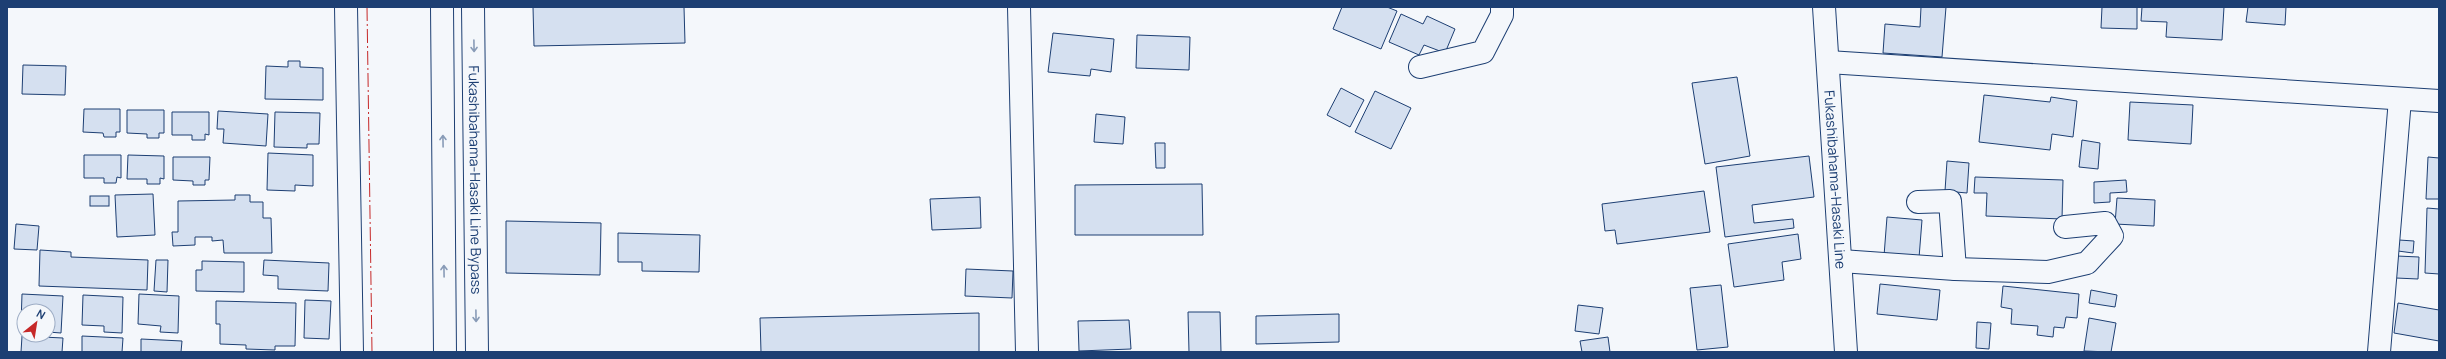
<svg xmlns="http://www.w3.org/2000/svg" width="2446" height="359" viewBox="0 0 2446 359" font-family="Manrope,sans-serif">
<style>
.building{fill:#d5e0f0;stroke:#1d3f73}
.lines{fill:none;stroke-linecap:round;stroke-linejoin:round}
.minor-casing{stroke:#1d3f73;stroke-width:24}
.major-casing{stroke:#1d3f73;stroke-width:24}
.minor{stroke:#f4f7fb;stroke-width:22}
.major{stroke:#f4f7fb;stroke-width:22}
.power{stroke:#c62828;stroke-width:1;stroke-dasharray:14 3 2 3;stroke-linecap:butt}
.oneway{stroke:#889bb7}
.labels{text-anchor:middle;stroke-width:3;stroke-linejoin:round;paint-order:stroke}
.street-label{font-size:14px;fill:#1d3f73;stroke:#f4f7fb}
</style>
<rect width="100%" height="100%" fill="#f4f7fb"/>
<g class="building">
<path d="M 533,7 L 684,7 L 685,43 L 534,46 Z"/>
<path d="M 1342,7 L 1387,7 L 1397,11 L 1381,49 L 1333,29 Z"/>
<path d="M 1921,7 L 1946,7 L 1942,57 L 1883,53 L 1885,24 L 1920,27 Z"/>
<path d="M 2102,7 L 2137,7 L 2137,29 L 2101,28 Z"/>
<path d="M 2142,7 L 2224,7 L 2222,40 L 2166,37 L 2167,22 L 2141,21 Z"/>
<path d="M 2248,7 L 2286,7 L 2285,25 L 2246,22 Z"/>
<path d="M 1401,14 L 1423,24 L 1427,16 L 1455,29 L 1445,53 L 1424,45 L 1419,55 L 1389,42 Z"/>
<path d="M 1053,33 L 1114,39 L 1111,72 L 1091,69 L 1090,76 L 1048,72 Z"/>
<path d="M 1137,35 L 1190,37 L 1189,70 L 1136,68 Z"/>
<path d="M 288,61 L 300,61 L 300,67 L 323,68 L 323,100 L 265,99 L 266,66 L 288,67 Z"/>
<path d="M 23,65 L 66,66 L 65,95 L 22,94 Z"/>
<path d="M 1737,77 L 1750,156 L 1705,164 L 1692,83 Z"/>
<path d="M 1341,88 L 1364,100 L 1350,127 L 1327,115 Z"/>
<path d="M 1375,91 L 1411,108 L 1391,149 L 1355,132 Z"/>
<path d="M 1984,95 L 2050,102 L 2051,97 L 2077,101 L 2073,137 L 2052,134 L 2050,150 L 1979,142 Z"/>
<path d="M 2130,102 L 2193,105 L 2191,144 L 2128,140 Z"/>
<path d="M 84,109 L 120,109 L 120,132 L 116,132 L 116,137 L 104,137 L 103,133 L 83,132 Z"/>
<path d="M 127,110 L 164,110 L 164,133 L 159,133 L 159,138 L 147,138 L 147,134 L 127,133 Z"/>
<path d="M 218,111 L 268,114 L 266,146 L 223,143 L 224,129 L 217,129 Z"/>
<path d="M 172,112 L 209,112 L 209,135 L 205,134 L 205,140 L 192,140 L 192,135 L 172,135 Z"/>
<path d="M 275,112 L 320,113 L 319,144 L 307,144 L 307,148 L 274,147 Z"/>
<path d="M 1096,114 L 1125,117 L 1123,144 L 1094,142 Z"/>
<path d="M 2082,140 L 2100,143 L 2098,169 L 2079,167 Z"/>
<path d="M 1155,143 L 1165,143 L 1165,168 L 1156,168 Z"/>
<path d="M 268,153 L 313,155 L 313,186 L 295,185 L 295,191 L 267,190 Z"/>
<path d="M 84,155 L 121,155 L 121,178 L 117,177 L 116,183 L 104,183 L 104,178 L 84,178 Z"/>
<path d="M 128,155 L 164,156 L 164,179 L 160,178 L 160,184 L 147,184 L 147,179 L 127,179 Z"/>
<path d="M 1809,156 L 1814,197 L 1752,205 L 1754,223 L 1793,219 L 1794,228 L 1725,237 L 1716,167 Z"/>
<path d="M 173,157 L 210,157 L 209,180 L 205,180 L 205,185 L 193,185 L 193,181 L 173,180 Z"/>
<path d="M 2428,157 L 2439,158 L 2439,199 L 2426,199 Z"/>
<path d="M 1947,161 L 1969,163 L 1967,193 L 1945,191 Z"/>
<path d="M 1975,177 L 2063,180 L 2062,219 L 1986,216 L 1987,193 L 1974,193 Z"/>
<path d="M 2126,180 L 2127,192 L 2110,193 L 2110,202 L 2094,203 L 2094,182 Z"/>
<path d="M 1202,184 L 1203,235 L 1075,235 L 1075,185 Z"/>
<path d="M 1704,191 L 1710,232 L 1617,244 L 1615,230 L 1605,231 L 1602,204 Z"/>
<path d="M 153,194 L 155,235 L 117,237 L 115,195 Z"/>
<path d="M 235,195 L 250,195 L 250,202 L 263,202 L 263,218 L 271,218 L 272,253 L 224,253 L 223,240 L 212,241 L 212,237 L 195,237 L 195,245 L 173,246 L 172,232 L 178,232 L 178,201 L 235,200 Z"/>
<rect x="90" y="196" width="19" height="10"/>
<path d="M 980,197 L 981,228 L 932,230 L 930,199 Z"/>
<path d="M 2117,198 L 2155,200 L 2154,226 L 2115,224 Z"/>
<path d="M 2427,208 L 2439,209 L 2439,274 L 2425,273 Z"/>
<path d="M 1887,217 L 1922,220 L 1919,258 L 1884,256 Z"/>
<path d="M 506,221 L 601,223 L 600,275 L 506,273 Z"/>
<path d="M 16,224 L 39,226 L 37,250 L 14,249 Z"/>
<path d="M 618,233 L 700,235 L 699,272 L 642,271 L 642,262 L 618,262 Z"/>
<path d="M 1798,234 L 1801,259 L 1782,262 L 1784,280 L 1734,287 L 1728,244 Z"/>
<path d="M 2399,240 L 2414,241 L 2413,253 L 2398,251 Z"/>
<path d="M 40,250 L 71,252 L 71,257 L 148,260 L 147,290 L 39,286 Z"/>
<path d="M 2397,256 L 2419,257 L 2418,279 L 2396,278 Z"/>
<path d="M 156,260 L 168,260 L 167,292 L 154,291 Z"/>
<path d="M 264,260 L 329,263 L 328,291 L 278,289 L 278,276 L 263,275 Z"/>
<path d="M 202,261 L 244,262 L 244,292 L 196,291 L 196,270 L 202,270 Z"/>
<path d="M 966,269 L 1013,271 L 1012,298 L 965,296 Z"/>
<path d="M 1880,284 L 1940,290 L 1937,320 L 1877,314 Z"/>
<path d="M 1721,285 L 1728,347 L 1697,350 L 1690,288 Z"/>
<path d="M 2003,286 L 2079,294 L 2077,318 L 2066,317 L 2064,328 L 2054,327 L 2053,337 L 2037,335 L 2038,326 L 2011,324 L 2012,309 L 2001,307 Z"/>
<path d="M 2091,290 L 2117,295 L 2115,307 L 2089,303 Z"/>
<path d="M 22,294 L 63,296 L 61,333 L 48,332 L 48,311 L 24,311 L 24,324 L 21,324 Z"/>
<path d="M 139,294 L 179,296 L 178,333 L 160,332 L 161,326 L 138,324 Z"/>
<path d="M 83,295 L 123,297 L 122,333 L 104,332 L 104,326 L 82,325 Z"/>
<path d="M 305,300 L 331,301 L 329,339 L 304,338 Z"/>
<path d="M 216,301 L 296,303 L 295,346 L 275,346 L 275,350 L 246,349 L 246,345 L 220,344 L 220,324 L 216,324 Z"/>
<path d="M 2398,303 L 2439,310 L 2439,341 L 2394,333 Z"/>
<path d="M 1578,305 L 1603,308 L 1599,334 L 1575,331 Z"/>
<path d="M 1188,312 L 1220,312 L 1221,352 L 1189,352 Z"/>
<path d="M 979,313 L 979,352 L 761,352 L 760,318 Z"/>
<path d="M 1339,314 L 1339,342 L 1256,344 L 1256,316 Z"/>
<path d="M 2089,318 L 2116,323 L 2111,352 L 2084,351 Z"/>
<path d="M 1129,320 L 1131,349 L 1079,351 L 1078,321 Z"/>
<path d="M 1977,322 L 1991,323 L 1989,349 L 1976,348 Z"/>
<path d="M 22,336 L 63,338 L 62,352 L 21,352 Z"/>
<path d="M 82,336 L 123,338 L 122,352 L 82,352 Z"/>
<path d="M 1608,337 L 1610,352 L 1582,352 L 1580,341 Z"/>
<path d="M 141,339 L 182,341 L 181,352 L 141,352 Z"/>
</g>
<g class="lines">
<defs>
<g id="minor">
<path d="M 346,7 L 352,352"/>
<path d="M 1019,7 L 1027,352"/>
<path d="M 1828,62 L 2439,101"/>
<path d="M 1420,67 L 1483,52 L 1502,15 L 1502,7"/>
<path d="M 1918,202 L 1950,201 L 1955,269"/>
<path d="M 1841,261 L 1955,269 L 2048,272 L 2087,263 L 2112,236 L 2105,223 L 2065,227"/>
<path d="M 2379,352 L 2400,99"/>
</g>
<g id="major">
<path d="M 442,7 L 445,352"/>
<path id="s1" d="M 473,7 L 477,352"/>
<path id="s2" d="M 1824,7 L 1846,352"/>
</g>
</defs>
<use href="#minor" class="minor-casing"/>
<use href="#major" class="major-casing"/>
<use href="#minor" class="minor"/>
<use href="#major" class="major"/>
<path class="power" d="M 367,7 L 372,352"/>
</g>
<defs><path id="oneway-shaft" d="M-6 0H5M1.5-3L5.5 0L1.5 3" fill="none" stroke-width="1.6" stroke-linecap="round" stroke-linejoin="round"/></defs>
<g class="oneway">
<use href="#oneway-shaft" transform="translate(474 46) rotate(89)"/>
<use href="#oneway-shaft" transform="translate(443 141) rotate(-91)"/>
<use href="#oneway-shaft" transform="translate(444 271) rotate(-91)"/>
<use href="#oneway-shaft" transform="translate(476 316) rotate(89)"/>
</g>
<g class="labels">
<g class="street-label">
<text dy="5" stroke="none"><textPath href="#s2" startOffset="173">Fukashibahama-Hasaki Line</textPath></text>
<text dy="5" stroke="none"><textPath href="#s1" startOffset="173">Fukashibahama-Hasaki Line Bypass</textPath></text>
</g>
</g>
<rect width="2446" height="359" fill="none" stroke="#1d3f73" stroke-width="16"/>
<g transform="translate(36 323) rotate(30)"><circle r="19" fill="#f4f7fb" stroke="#9eadc5"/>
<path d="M0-3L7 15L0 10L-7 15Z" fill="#c62828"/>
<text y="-6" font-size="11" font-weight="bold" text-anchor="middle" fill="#1d3f73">N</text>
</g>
</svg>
